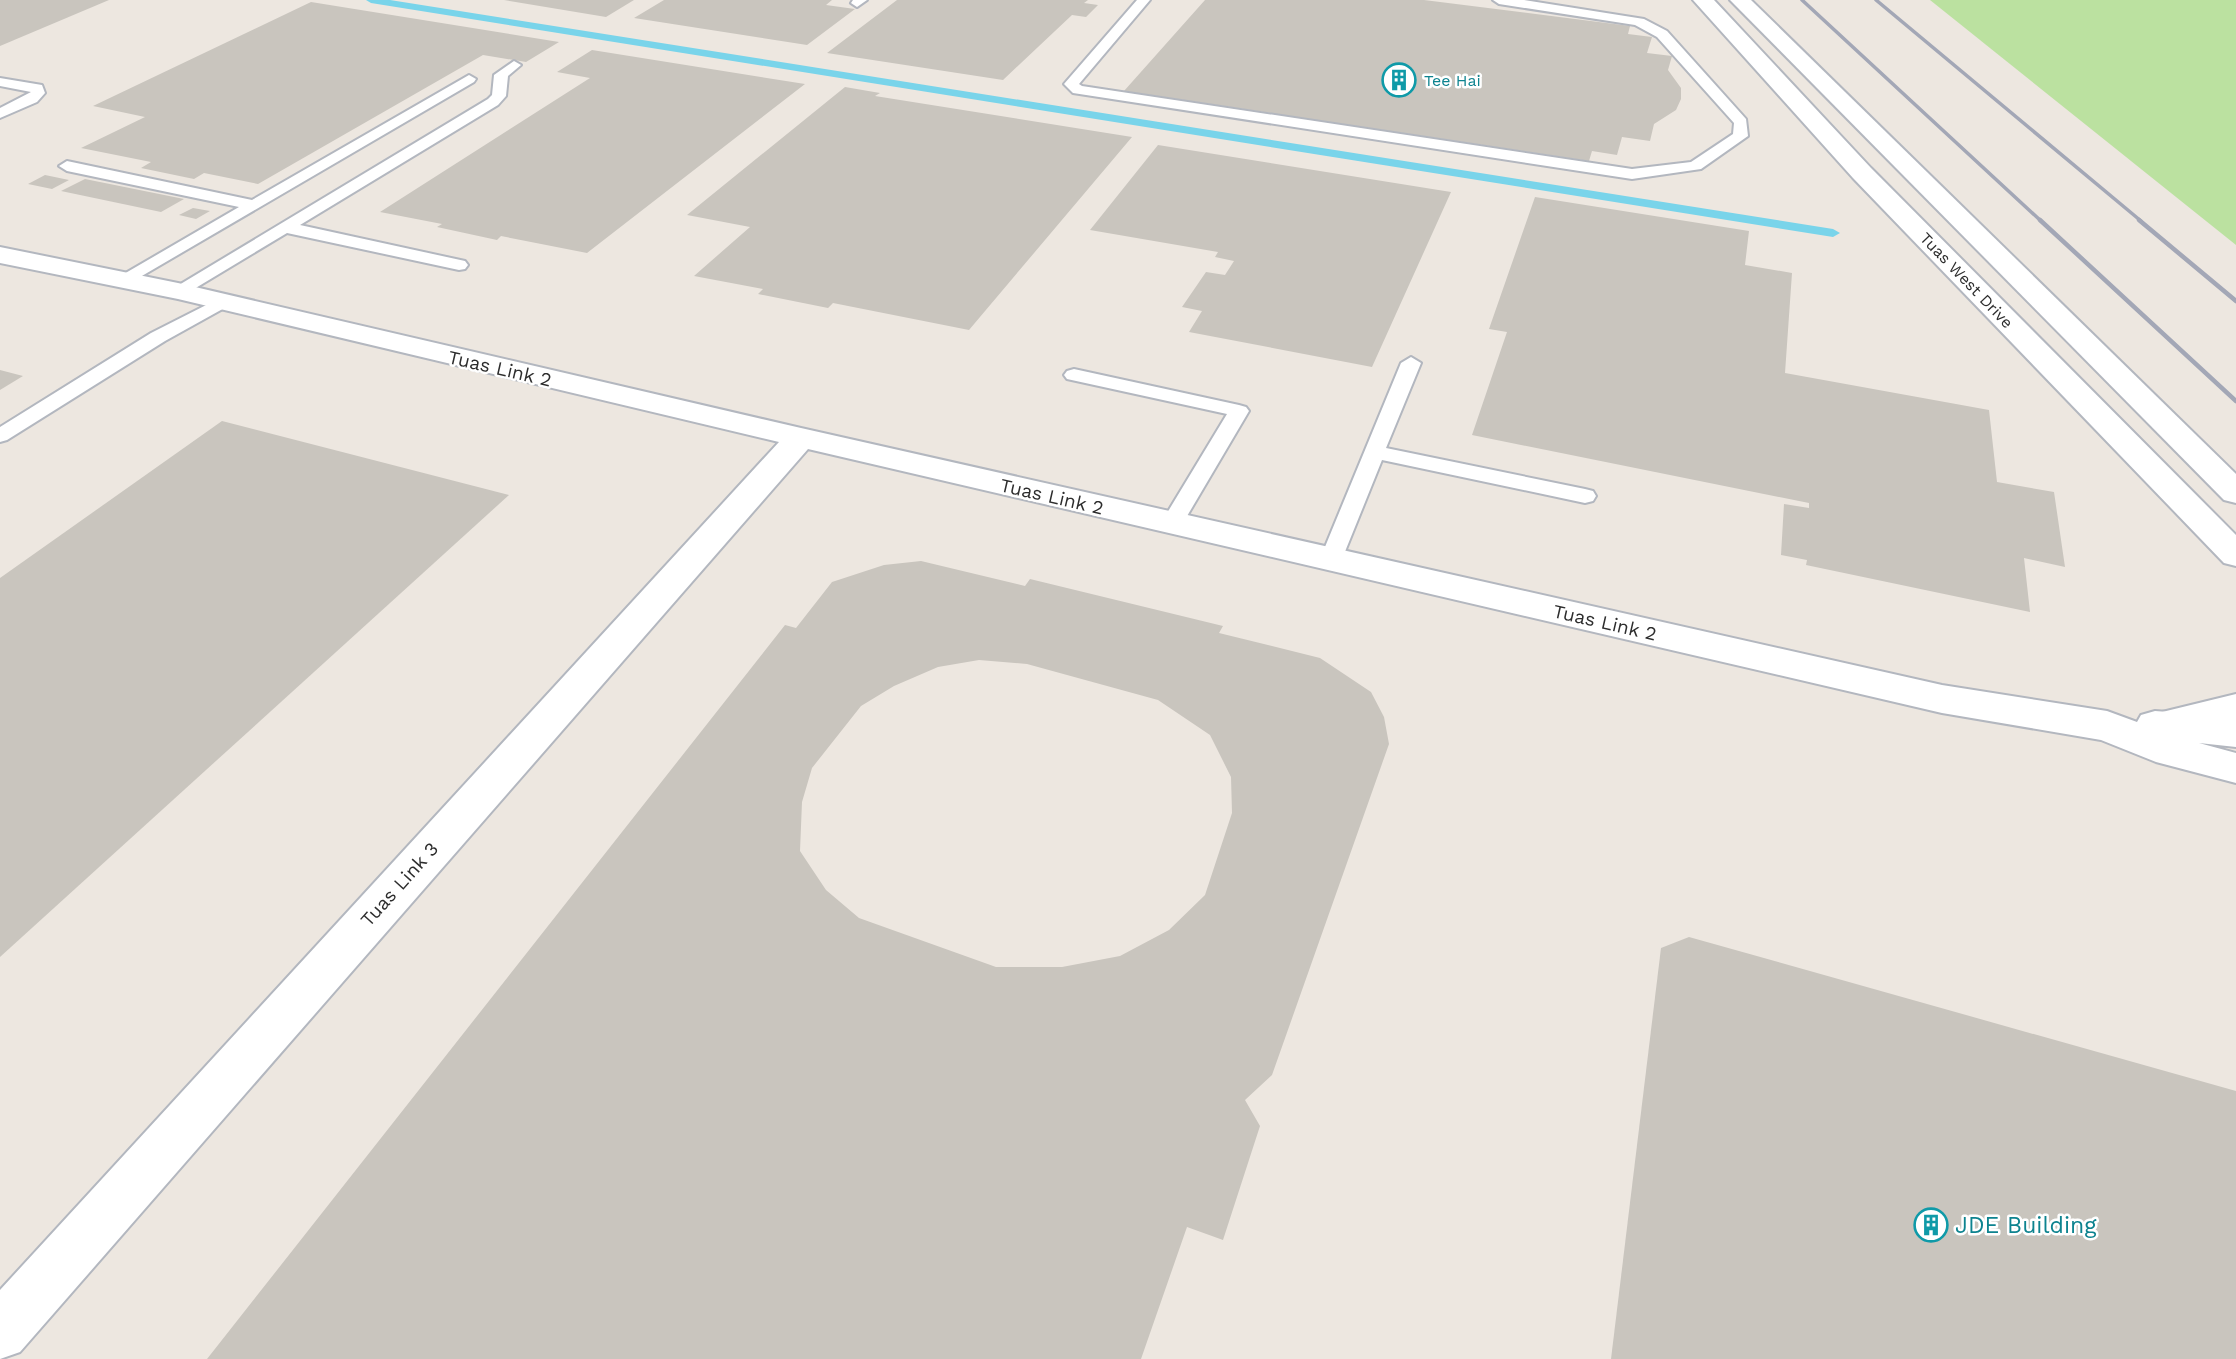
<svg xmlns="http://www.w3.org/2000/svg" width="2236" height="1359" viewBox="0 0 2236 1359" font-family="'Work Sans',sans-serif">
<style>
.green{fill:#bbe1a0}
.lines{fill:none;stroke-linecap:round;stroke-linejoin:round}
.stream{fill:#79d4ea;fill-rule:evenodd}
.building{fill:#c9c5be;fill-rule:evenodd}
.lane-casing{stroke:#b3b7bf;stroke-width:4}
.street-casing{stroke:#b3b7bf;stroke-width:4}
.secondary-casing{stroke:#b3b7bf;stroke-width:4}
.lane{fill:#fff;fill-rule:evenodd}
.street{fill:#fff;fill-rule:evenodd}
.secondary{fill:#fff;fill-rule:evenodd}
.rail-far1{stroke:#a3a7b6;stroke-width:3.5}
.rail{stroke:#a3a7b6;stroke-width:4.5}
.labels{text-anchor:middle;stroke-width:5;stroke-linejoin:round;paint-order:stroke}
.far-culture-label{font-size:16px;fill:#0d838f;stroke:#fff;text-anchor:start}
.far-street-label{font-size:16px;fill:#2d2d2d;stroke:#fff}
.street-label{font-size:19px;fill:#2d2d2d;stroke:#fff}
.near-culture-label{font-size:23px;fill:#0d838f;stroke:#fff;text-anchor:start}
</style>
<rect width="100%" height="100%" fill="#ede7e0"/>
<path class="green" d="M 1930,0 L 2236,0 L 2236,245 Z"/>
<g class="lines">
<path class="stream" d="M 366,0 L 390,0 L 1833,229 L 1840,233 L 1833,237 L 371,3 Z"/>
</g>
<g class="building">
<path d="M 0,0 L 109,0 L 0,46 Z"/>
<path d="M 504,0 L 634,0 L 606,17 Z"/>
<path d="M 664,0 L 832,0 L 826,5 L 855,9 L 807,45 L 634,18 Z"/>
<path d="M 897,0 L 1088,0 L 1084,3 L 1098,5 L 1086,17 L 1072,15 L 1003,80 L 827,53 Z"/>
<path d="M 1205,0 L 1424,0 L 1630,26 L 1628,34 L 1652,37 L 1647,53 L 1672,56 L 1668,70 L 1681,88 L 1681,99 L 1676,110 L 1654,124 L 1650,141 L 1622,137 L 1617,155 L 1592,151 L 1589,161 L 1124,91 Z"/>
<path d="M 311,2 L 559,42 L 526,62 L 483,55 L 258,184 L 204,173 L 194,179 L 141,168 L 151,162 L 81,148 L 145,117 L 93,106 Z"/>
<path d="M 592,50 L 805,84 L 587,253 L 501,236 L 497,240 L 437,227 L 442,224 L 380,212 L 590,78 L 557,72 Z"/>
<path d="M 845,87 L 880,93 L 875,96 L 1132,137 L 969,330 L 833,303 L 828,308 L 758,294 L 763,289 L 694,276 L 750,227 L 687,215 Z"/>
<path d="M 1158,145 L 1451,192 L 1372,367 L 1189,332 L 1202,311 L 1182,307 L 1206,272 L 1225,275 L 1234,261 L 1215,257 L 1218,252 L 1090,230 Z"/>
<path d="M 45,175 L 69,180 L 52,189 L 28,184 Z"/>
<path d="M 85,179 L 184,199 L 161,212 L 61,191 Z"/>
<path d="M 1535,197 L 1749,231 L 1745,265 L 1792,273 L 1785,373 L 1989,410 L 1997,482 L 2054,492 L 2065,567 L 2024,558 L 2030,612 L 1806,565 L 1807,560 L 1781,555 L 1784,504 L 1809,508 L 1809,503 L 1472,435 L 1507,332 L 1489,329 Z"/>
<path d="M 193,208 L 210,211 L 196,219 L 179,215 Z"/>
<path d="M 0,370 L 23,376 L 0,390 Z"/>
<path d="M 222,421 L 509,495 L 0,957 L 0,578 Z"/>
<path d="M 921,561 L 1025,586 L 1030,579 L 1223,626 L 1219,633 L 1320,658 L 1371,692 L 1384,717 L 1389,744 L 1272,1075 L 1245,1100 L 1260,1126 L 1223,1240 L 1187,1227 L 1141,1359 L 207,1359 L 785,625 L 796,628 L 832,582 L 884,565 ZM 979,660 L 1027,664 L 1158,700 L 1210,735 L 1231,777 L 1232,813 L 1205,895 L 1169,930 L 1120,956 L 1062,967 L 996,967 L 859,918 L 826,890 L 800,851 L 802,802 L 812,768 L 861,706 L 894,686 L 938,667 Z"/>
<path d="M 1689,937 L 2236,1091 L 2236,1359 L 1611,1359 L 1661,948 Z"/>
</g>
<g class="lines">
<defs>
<g id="lane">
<path d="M 853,0 L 867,0 L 857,7 L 851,3 Z"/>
<path d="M 1137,0 L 1150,0 L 1079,84 L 1082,86 L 1632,169 L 1691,162 L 1733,134 L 1734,123 L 1657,37 L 1635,25 L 1499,4 L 1493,0 L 1524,0 L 1644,19 L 1667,31 L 1746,119 L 1748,136 L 1701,169 L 1632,179 L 1073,93 L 1064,84 Z"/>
<path d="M 514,61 L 521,65 L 508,76 L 506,96 L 498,105 L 300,225 L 465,261 L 468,265 L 465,269 L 459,270 L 287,233 L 184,295 L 178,296 L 169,291 L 488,99 L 492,95 L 494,75 Z"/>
<path d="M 469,75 L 476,79 L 474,82 L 123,287 L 114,282 L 117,278 L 239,207 L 67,171 L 59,166 L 67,161 L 252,200 Z"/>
<path d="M 0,78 L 42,85 L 45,93 L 37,102 L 0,118 L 0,108 L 31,92 L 0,86 Z"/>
<path d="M 222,297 L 231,302 L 228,306 L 165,341 L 7,440 L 0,442 L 0,427 L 151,333 Z"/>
<path d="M 1411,357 L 1421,363 L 1386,448 L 1585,489 L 1593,491 L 1596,496 L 1593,501 L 1585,503 L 1382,460 L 1342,559 L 1339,564 L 1331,566 L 1323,564 L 1320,559 L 1401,363 Z"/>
<path d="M 1074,369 L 1239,405 L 1246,407 L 1249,411 L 1180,528 L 1164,528 L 1161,523 L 1227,414 L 1067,379 L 1064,375 L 1067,371 Z"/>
</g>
<path id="street" d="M 0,247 L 178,283 L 801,428 L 1942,685 L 2107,711 L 2137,722 L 2141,715 L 2155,711 L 2236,717 L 2236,747 L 2199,743 L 2236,753 L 2236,783 L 2156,762 L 2101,740 L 1942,713 L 808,449 L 20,1352 L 0,1359 L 0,1290 L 779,442 L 178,299 L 0,263 Z"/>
<g id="secondary">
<path d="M 1693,0 L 1714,0 L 1871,168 L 2236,535 L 2236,566 L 2224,563 L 1853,178 Z"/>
<path d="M 1730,0 L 1751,0 L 2236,474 L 2236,503 L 2224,500 Z"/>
<path d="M 2236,694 L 2236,722 L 2168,738 L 2154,734 L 2148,724 L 2154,714 Z"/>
</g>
</defs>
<use href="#lane" class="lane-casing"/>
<use href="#street" class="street-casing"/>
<use href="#secondary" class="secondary-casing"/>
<use href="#lane" class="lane"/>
<use href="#street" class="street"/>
<use href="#secondary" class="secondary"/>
<g class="rail-far1">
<path d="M 1802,0 L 2041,221"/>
<path d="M 1876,0 L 2141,221"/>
</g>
<g class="rail">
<path d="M 2040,220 L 2236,401"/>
<path d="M 2139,220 L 2236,301"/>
</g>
</g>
<defs>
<symbol id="building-ring" viewBox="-11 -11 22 22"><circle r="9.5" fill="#fff" stroke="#0f9aa8" stroke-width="1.5"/><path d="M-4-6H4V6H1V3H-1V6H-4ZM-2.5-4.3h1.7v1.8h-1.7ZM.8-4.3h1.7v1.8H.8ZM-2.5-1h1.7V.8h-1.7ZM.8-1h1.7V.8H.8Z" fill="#0f9aa8"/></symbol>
</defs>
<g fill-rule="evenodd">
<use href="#building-ring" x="1380" y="61" width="38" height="38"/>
<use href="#building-ring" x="1912" y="1206" width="38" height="38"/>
</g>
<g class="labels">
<g class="far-culture-label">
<text x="1424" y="86">Tee Hai</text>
</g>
<g class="far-street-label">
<text transform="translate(1967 280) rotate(46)" y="6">Tuas West Drive</text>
</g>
<g class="street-label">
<text transform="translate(500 368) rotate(13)" y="7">Tuas Link 2</text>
<text transform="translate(1052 496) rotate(13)" y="7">Tuas Link 2</text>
<text transform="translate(1605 622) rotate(13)" y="7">Tuas Link 2</text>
<text transform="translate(399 884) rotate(-48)" y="7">Tuas Link 3</text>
</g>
<g class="near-culture-label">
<text x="1955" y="1233">JDE Building</text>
</g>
</g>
</svg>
